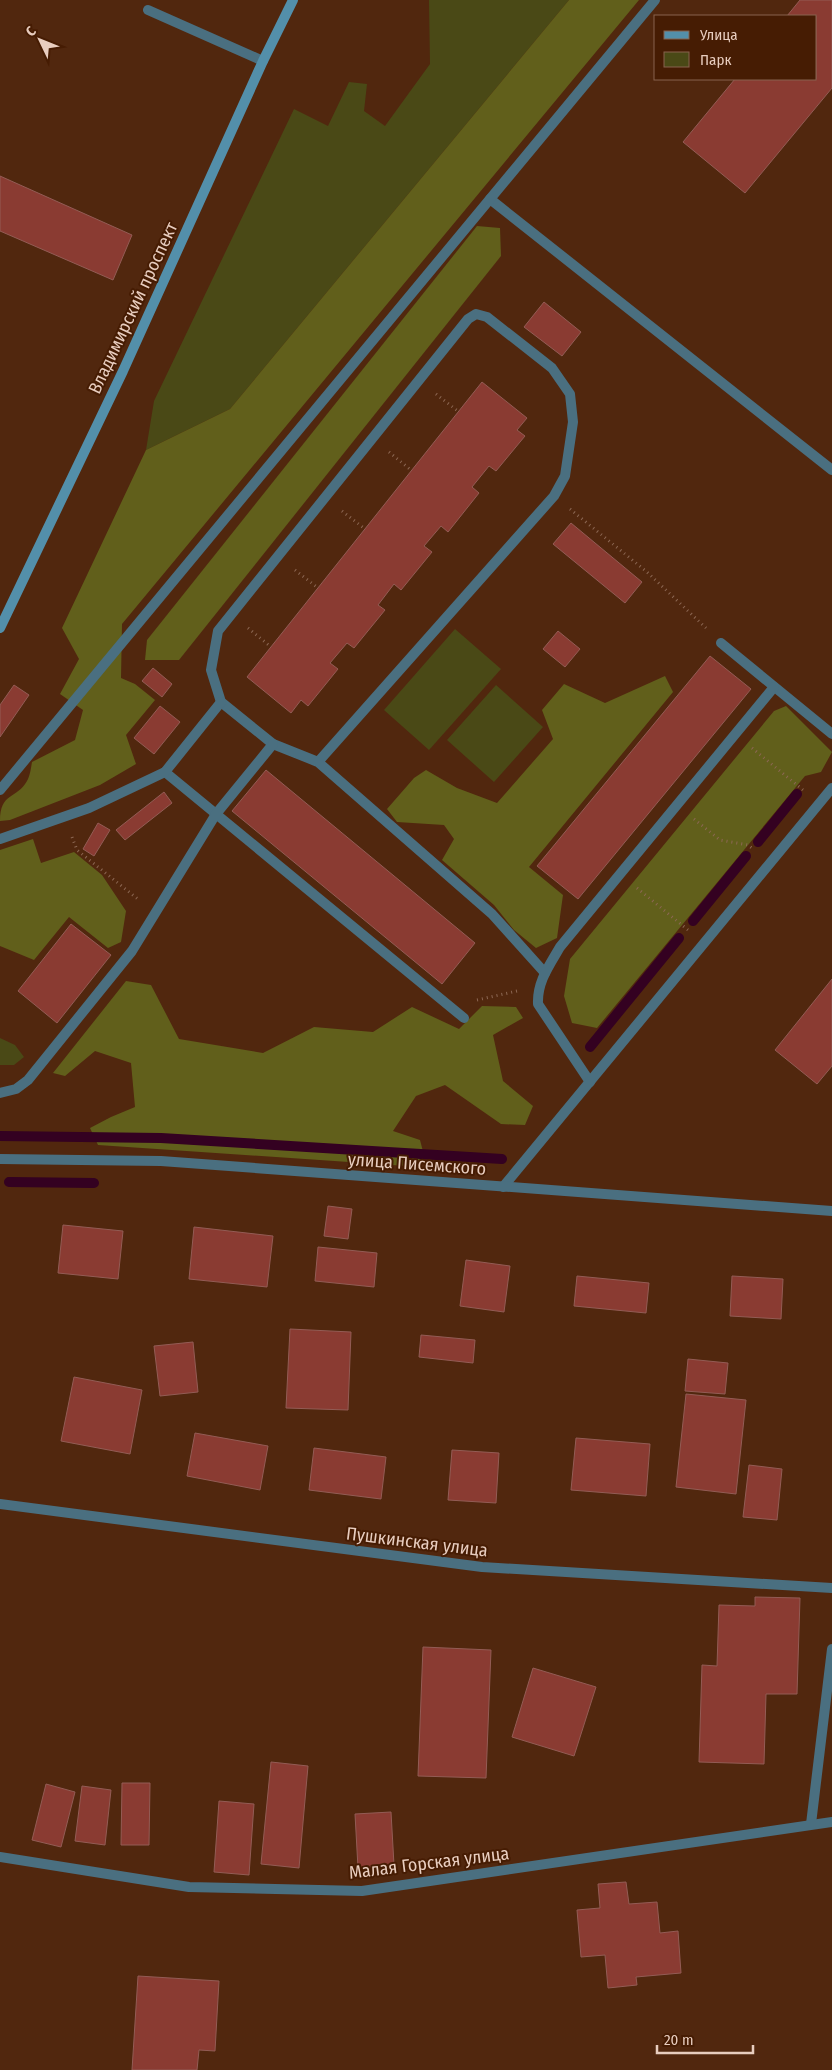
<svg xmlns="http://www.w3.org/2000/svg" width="832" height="2070" viewBox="0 0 832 2070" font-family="'Fira Sans Condensed',sans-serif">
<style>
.green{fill:#4a4916}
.forest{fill:#615f1b}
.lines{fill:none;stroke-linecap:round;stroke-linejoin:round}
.stream{stroke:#340121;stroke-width:10}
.building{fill:#8a3b32;stroke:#935c55}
.path{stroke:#8c6753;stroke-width:3;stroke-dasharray:1 4;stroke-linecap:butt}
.lane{stroke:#4a6f80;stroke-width:10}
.street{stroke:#4a6f80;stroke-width:10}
.secondary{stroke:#538faa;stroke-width:10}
.labels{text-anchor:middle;stroke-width:4;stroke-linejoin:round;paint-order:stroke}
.street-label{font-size:18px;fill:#e8cdbf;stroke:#461c03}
</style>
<rect width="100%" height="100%" fill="#51270e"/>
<g class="green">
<path d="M 429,0 L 569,0 L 230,409 L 146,450 L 154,401 L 294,109 L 328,126 L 349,82 L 367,84 L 364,111 L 385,126 L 430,64 Z"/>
<path d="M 455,629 L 501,669 L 429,750 L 384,710 Z"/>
<path d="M 496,685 L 543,727 L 494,782 L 447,740 Z"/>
<path d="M 0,1038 L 15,1045 L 24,1057 L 14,1065 L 0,1065 Z"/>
</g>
<g class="forest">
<path d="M 569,0 L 639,0 L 122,624 L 121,678 L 135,684 L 155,700 L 126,735 L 136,764 L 100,785 L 10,820 L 0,821 C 0,792 17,799 27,781 C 30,776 31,768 32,762 L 75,740 L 83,710 L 60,694 L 79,659 L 62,628 L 146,450 L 230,409 Z"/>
<path d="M 477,226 L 500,228 L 501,256 L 179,660 L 145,660 L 147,640 Z"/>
<path d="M 665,676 L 673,692 L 529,867 L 563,895 L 557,938 L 536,948 L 514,930 L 494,905 L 442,860 L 454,839 L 444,825 L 397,822 L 387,809 L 414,778 L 426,770 L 457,788 L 497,803 L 553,739 L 542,710 L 564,684 L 605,703 Z"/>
<path d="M 786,706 L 832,752 L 821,772 L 805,776 L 597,1028 L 572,1023 L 564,996 L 570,959 L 774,711 Z"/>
<path d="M 33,839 L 41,863 L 74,852 L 102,875 L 126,911 L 121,942 L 108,948 L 69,917 L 34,960 L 0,946 L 0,850 Z"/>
<path d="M 126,981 L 151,985 L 179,1039 L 263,1053 L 314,1027 L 373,1032 L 412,1007 L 459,1029 L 482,1006 L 516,1007 L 523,1018 L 493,1035 L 503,1081 L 533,1106 L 525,1125 L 501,1124 L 445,1085 L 416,1096 L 393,1131 L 420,1140 L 425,1159 L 407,1166 L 98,1145 L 90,1128 L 111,1117 L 135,1107 L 131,1063 L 95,1051 L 65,1076 L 53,1073 Z"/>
</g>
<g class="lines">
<g class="stream">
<path d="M 758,842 L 797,794"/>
<path d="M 693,921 L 746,856"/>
<path d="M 590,1047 L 679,938"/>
<path d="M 0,1136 L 161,1138 L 502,1159"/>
<path d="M 9,1182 L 94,1183"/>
</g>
</g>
<g class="building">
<path d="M 800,0 L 832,0 L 832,88 L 745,193 L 683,142 L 735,79 L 816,79 L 816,16 L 787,16 Z"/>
<path d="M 0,176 L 132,235 L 113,280 L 0,231 Z"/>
<path d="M 544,302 L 581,332 L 562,356 L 524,327 Z"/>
<path d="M 482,382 L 527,418 L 517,430 L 525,436 L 496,471 L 489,466 L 472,487 L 479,493 L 448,532 L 441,526 L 424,546 L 432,552 L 401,590 L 394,584 L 378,605 L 385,610 L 354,648 L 347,643 L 330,663 L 338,669 L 308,706 L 301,700 L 291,713 L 247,677 Z"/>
<path d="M 571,523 L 642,582 L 625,603 L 553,544 Z"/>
<path d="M 558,631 L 580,649 L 565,667 L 543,649 Z"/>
<path d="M 710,656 L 751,689 L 578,899 L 537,866 Z"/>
<path d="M 153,668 L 172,684 L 162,697 L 142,681 Z"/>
<path d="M 14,685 L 29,695 L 0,737 L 0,705 Z"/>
<path d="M 160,706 L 180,722 L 154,754 L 134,738 Z"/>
<path d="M 266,770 L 475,943 L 442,984 L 232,811 Z"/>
<path d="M 164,792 L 172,803 L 125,840 L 116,830 Z"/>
<path d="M 98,823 L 110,830 L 94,856 L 83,849 Z"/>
<path d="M 71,924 L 111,955 L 57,1023 L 18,991 Z"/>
<path d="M 832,979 L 832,1066 L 817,1084 L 775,1050 Z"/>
<path d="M 328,1206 L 352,1209 L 348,1239 L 324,1236 Z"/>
<path d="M 63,1225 L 123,1231 L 118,1279 L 58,1273 Z"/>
<path d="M 194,1227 L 273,1236 L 267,1287 L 189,1279 Z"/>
<path d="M 318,1247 L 377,1253 L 374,1287 L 315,1281 Z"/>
<path d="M 466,1260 L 510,1266 L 504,1312 L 460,1306 Z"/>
<path d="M 577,1276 L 649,1283 L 646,1313 L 574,1306 Z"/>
<path d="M 732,1276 L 783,1279 L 781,1319 L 730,1316 Z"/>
<path d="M 290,1329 L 351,1332 L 348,1410 L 286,1408 Z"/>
<path d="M 421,1335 L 475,1340 L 473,1363 L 419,1357 Z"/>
<path d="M 193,1342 L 198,1392 L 160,1396 L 154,1346 Z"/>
<path d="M 688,1359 L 728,1363 L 725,1394 L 685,1391 Z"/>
<path d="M 74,1377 L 142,1390 L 130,1454 L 61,1441 Z"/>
<path d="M 686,1394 L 746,1400 L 736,1494 L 676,1487 Z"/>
<path d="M 195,1433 L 268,1446 L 260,1490 L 187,1476 Z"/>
<path d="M 576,1438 L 650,1444 L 646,1496 L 571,1490 Z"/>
<path d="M 314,1448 L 386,1457 L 381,1499 L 309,1490 Z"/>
<path d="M 452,1450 L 499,1453 L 496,1503 L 448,1500 Z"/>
<path d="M 749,1465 L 782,1469 L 777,1520 L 743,1517 Z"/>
<path d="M 755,1597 L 800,1598 L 797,1694 L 766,1694 L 764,1764 L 699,1762 L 702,1665 L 717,1666 L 719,1605 L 755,1606 Z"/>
<path d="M 423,1647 L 491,1650 L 486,1778 L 418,1776 Z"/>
<path d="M 533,1668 L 596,1687 L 574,1756 L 512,1737 Z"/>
<path d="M 271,1762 L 308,1766 L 299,1868 L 261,1864 Z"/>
<path d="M 122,1783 L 150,1783 L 149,1845 L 121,1845 Z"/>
<path d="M 46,1784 L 75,1792 L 61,1847 L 32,1840 Z"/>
<path d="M 82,1786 L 111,1790 L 105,1845 L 75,1841 Z"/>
<path d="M 219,1801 L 254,1804 L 249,1875 L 214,1872 Z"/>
<path d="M 391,1812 L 394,1865 L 358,1868 L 355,1814 Z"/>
<path d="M 626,1882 L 629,1904 L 657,1902 L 660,1933 L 678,1931 L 681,1973 L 636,1977 L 637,1985 L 608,1988 L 605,1955 L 581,1957 L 577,1910 L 600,1908 L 598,1884 Z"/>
<path d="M 138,1976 L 219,1981 L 215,2051 L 199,2050 L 197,2070 L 132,2070 Z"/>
</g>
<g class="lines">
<g class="path">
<path d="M 436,394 L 459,412"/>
<path d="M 389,452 L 412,471"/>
<path d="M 570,509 L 647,572 L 706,628"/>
<path d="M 342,511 L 365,529"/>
<path d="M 295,570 L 318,588"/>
<path d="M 248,628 L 271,647"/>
<path d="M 752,748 L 803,790"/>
<path d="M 694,819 L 720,840 L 748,845 L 753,849"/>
<path d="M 72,837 L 77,850 L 139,900"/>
<path d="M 637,888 L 688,930"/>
<path d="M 477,1000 L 517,991"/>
</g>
<g class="lane">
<path d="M 148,10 L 263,61"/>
<path d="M 490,199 L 832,470"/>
<path d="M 721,643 L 832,734"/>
<path d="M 318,762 L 554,496 L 565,476 L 573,422 L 570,394 L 552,368 L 487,317 L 476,314 L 468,319 L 218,631 L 211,670 L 221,702 L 273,744 L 318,762 L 492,914 L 545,973"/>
<path d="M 165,772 L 464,1018"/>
<path d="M 0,790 L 655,0"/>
<path d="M 0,839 L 89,808 L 165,772 L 221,702"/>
<path d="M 590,1082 L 538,1004 C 537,982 549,966 560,947 L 774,687"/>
<path d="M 0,1093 L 16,1089 L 28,1080 L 132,951 L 216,814 L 273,744"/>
<path d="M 503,1187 L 832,788"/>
</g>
<g class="street">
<path d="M 0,1159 L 161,1161 L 832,1211"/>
<path d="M 0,1504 L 482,1567 L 832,1588"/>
<path d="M 811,1824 L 832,1649"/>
<path d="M 0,1857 L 189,1887 L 362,1891 L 832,1822"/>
</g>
<path class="secondary" d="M 0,628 L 123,371 L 263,61 L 293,0"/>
</g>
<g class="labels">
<g class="street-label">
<text transform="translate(133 308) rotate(-65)" y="6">Владимирский проспект</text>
<text transform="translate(417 1164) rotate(4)" y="6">улица Писемского</text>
<text transform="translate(417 1542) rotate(7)" y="6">Пушкинская улица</text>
<text transform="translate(429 1863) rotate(-7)" y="6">Малая Горская улица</text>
</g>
</g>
<rect x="654" y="15" width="162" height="65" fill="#461c03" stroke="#87634e"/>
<rect x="664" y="31" width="25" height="8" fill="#538faa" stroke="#87634e"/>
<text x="700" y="40" font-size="15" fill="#e8cdbf">Улица</text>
<rect x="664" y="52" width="25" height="15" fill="#4a4916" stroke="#87634e"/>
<text x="700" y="65" font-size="15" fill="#e8cdbf">Парк</text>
<g transform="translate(40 40) rotate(313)" stroke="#461c03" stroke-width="4" paint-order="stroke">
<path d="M0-4L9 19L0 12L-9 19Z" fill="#e8cdbf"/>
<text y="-8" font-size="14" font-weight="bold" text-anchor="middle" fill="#e8cdbf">С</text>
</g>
<path d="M657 2045v8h96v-8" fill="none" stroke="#e8cdbf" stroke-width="2.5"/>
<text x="664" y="2045" font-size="15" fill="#e8cdbf" stroke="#461c03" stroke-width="4" paint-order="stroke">20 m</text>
</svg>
